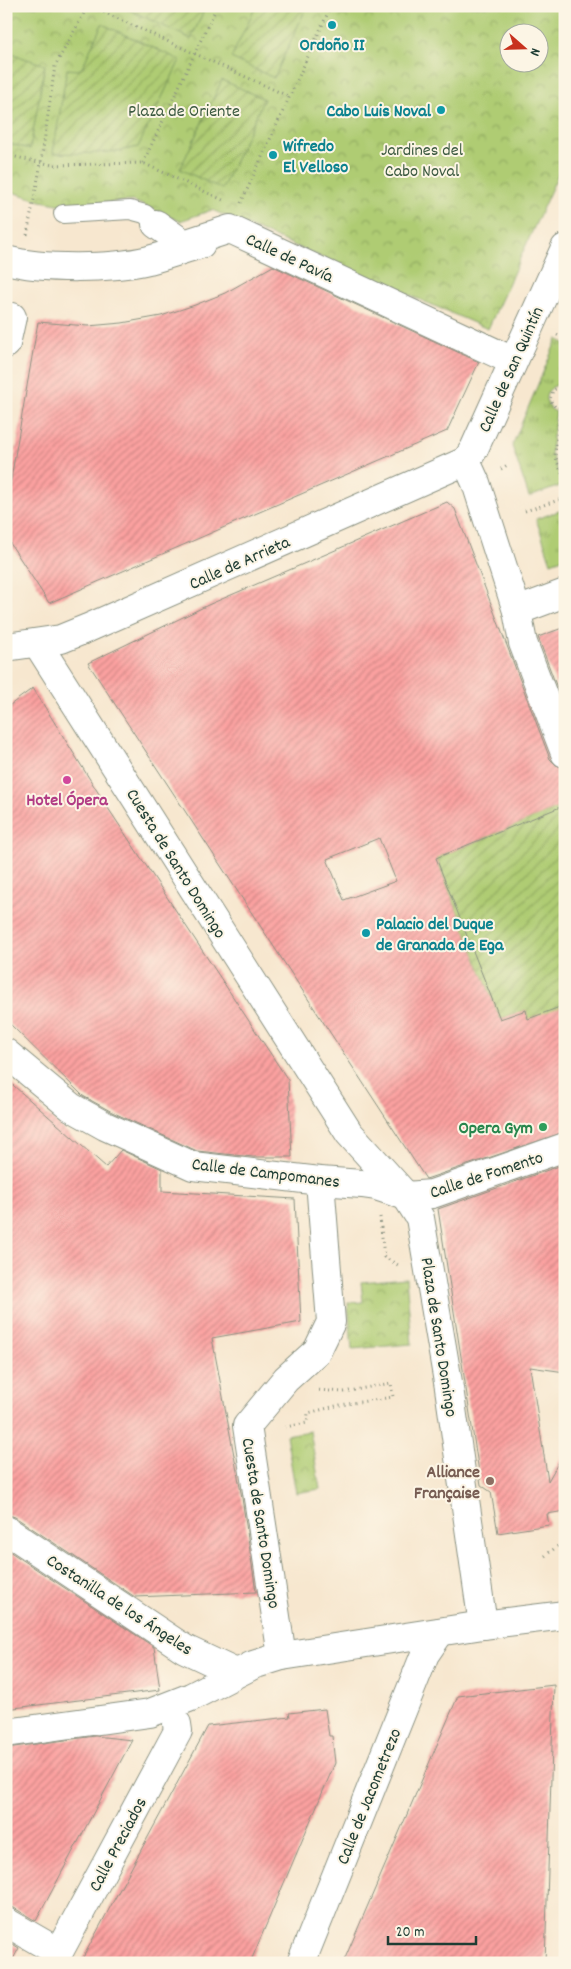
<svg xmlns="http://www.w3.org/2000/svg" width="571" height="1969" viewBox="0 0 571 1969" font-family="Dekko,sans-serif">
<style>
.grass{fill:url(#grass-tufts);stroke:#678454}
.park{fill:url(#park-crowns);stroke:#678454;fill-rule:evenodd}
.garden{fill:url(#garden-furrows);stroke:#678454}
.building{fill:url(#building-hatch);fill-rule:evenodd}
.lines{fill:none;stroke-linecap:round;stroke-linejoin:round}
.lane-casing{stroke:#8b9282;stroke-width:20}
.street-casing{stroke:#8b9282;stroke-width:30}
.path{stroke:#8b9282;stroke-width:3;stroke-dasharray:1 4;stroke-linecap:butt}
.lane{stroke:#fff;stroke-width:18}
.street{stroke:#fff;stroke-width:28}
.culture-dot{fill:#0f9aa8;stroke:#fcf5e5;stroke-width:2}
.hotel-dot{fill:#d1479c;stroke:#fcf5e5;stroke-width:2}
.leisure-dot{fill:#2e9e5b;stroke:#fcf5e5;stroke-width:2}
.education-dot{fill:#8d6e63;stroke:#fcf5e5;stroke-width:2}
.labels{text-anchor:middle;stroke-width:4;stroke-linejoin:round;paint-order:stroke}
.culture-label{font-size:18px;font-weight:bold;fill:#0d838f;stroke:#fcf5e5;text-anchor:start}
.park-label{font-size:18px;fill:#3c5a41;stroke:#fcf5e5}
.street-label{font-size:18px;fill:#1f3d34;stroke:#fcf5e5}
.hotel-label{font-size:18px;font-weight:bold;fill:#b23c85;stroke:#fcf5e5}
.leisure-label{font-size:18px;font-weight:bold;fill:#27864d;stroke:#fcf5e5;text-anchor:end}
.education-label{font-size:18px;font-weight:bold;fill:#785e54;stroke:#fcf5e5;text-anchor:end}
</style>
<defs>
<pattern id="grass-tufts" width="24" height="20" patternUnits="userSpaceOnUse" patternTransform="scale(1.25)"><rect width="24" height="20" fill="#afcc73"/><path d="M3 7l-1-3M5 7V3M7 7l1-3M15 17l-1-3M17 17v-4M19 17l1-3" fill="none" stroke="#8ea75f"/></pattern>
<pattern id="park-crowns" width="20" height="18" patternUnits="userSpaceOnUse" patternTransform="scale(1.25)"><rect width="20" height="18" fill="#afcc73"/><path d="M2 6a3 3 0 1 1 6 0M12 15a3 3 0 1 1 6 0" fill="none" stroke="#8ea75f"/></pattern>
<pattern id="garden-furrows" width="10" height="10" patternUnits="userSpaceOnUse" patternTransform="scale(1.25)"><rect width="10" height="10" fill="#afcc73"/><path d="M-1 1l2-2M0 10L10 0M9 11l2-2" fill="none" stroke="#8ea75f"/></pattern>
<pattern id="building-hatch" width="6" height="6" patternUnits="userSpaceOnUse" patternTransform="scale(1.25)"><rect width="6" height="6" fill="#fca1a0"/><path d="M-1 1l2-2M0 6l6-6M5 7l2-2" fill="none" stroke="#cb8483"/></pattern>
</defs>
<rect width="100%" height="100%" fill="#fcf5e5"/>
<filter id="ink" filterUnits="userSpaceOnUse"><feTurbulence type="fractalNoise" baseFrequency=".02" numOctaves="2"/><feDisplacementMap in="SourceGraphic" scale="10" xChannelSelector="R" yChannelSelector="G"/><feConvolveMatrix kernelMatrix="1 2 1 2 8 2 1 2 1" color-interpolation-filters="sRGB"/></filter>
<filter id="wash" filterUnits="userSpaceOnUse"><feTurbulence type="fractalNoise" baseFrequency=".0096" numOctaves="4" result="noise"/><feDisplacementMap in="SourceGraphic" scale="20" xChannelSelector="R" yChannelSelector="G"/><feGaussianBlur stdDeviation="1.12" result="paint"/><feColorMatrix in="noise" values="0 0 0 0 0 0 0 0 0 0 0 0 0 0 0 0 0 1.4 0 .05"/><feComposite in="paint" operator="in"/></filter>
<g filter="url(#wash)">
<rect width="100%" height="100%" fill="#f7e7cf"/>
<g class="grass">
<path d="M 557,339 L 565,343 L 565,385 C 553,382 540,395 549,406 C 550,409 553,410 556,412 L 551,453 L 563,485 L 529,497 L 512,446 Z"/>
<path d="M 565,509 L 565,558 L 551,563 L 536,519 Z"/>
</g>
<g class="park">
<path d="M 6,6 L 565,6 L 565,159 L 488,329 L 212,210 L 180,221 L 133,201 L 63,205 L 41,201 L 6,190 ZM 508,32 L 538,32 L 538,62 L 508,62 Z"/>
<path d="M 406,1278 L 412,1344 L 352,1349 L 348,1303 L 363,1302 L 361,1282 Z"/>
<path d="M 310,1431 L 320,1489 L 296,1493 L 286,1435 Z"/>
</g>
<g class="garden">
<path d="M 121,6 L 206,6 L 191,39 Z"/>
<path d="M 256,6 L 307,6 L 274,78 L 231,58 Z"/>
<path d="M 102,24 L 180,60 L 138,147 C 110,154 82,154 53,153 L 67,69 L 78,70 L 82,68 Z"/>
<path d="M 6,50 L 21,57 L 45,65 L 30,149 L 6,143 Z"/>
<path d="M 222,80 L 264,99 L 222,189 L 180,169 Z"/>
<path d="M 565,805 L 565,1005 L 531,1027 L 525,1010 L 500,1019 L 436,858 Z"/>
</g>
<g id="blocks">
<g class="building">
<path d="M 273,266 L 479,362 L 447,431 L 49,603 L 6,537 L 6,508 L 38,322 L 88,326 L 122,323 L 161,316 L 195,305 L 225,293 Z"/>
<path d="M 447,502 L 455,509 L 550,759 L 556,765 L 565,768 L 565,805 L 436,858 L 500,1019 L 526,1010 L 528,1019 L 565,1005 L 565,1132 L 426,1179 L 88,663 L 208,605 ZM 379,838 L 396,881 L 344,900 L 327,859 Z"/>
<path d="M 565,627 L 565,709 L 538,637 Z"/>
<path d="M 33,688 L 104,802 L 288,1080 L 292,1157 L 253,1157 L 197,1151 L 112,1112 L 83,1096 L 6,1020 L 6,708 Z"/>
<path d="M 6,1079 L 106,1167 L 121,1150 L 162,1169 L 162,1191 L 295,1199 L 301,1322 L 212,1338 L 242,1498 L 256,1592 L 135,1597 L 15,1517 L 6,1514 Z"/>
<path d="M 565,1164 L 565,1372 L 530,1367 L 548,1481 L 565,1451 L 565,1511 L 547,1514 L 549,1525 L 498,1533 L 491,1492 L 481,1485 L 438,1209 Z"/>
<path d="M 6,1549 L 154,1647 L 160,1690 L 6,1709 Z"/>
<path d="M 554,1685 L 545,1963 L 343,1963 L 458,1696 Z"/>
<path d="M 325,1709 L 329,1736 L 332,1736 L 335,1763 L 250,1963 L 80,1963 L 208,1726 L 290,1717 L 289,1713 Z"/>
<path d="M 95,1736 L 132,1740 L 36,1921 L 14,1908 L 6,1906 L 6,1748 Z"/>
<path d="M 6,1940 L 19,1948 L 11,1963 L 6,1963 Z"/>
</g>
</g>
</g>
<g filter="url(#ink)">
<use href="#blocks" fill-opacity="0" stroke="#8b9282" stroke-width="1"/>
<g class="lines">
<defs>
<path id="lane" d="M 63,214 L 130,210 L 145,214 L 156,224"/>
<g id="street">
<path d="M 156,224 L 184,244 L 230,229 L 513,361"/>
<path d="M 6,260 C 44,270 111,269 149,260 C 167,255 184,249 201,244"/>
<path d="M 6,344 L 12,317"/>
<path d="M 466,461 L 476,483 L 517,611 L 523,643 L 565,753"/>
<path d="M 466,461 L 474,449 L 565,248"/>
<path d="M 517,611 L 565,593"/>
<path d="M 37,643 L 349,1133 L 406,1196 L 420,1218 L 449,1388 L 483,1625"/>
<path d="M 6,647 L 61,639 L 88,628 L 466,461"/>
<path d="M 6,1053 L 71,1107 L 105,1126 L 193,1166 L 320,1181 L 362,1184 L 376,1186 L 406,1196 L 432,1194 L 565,1147"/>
<path d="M 6,1530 L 185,1649 L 236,1673"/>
<path d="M 282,1656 L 247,1426 L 286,1379 L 317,1351 L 331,1322 L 320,1181"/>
<path d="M 6,1733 L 150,1713 L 191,1697 L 253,1665 L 282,1656 L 483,1625 L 565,1615"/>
<path d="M 6,1922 L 58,1952"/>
<path d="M 53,1963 L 178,1731 L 177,1724"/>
<path d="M 301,1963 L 425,1654 L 440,1632"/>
</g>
</defs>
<use href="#lane" class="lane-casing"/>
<use href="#street" class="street-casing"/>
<g class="path">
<path d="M 90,6 L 290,97"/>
<path d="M 6,155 L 53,165 L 143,163 L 225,201"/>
<path d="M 143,163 L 217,6"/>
<path d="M 241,203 L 331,6"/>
<path d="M 27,235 L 41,163 L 55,66 L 88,6"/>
<path d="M 557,335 L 565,339"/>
<path d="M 565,388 L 560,387 L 553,390 L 550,400 L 556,408 L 565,408"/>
<path d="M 560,409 L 555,455 L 565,483"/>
<path d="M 501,469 L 509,464"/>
<path d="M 525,511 L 565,498"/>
<path d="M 380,1217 L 384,1257 L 398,1265"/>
<path d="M 285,1427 L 307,1423 L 308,1413 L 340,1405 L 393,1397 L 391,1383 L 344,1392 L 317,1390"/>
<path d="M 545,1556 L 564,1541"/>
</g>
<use href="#lane" class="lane"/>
<use href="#street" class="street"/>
</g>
</g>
<g class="culture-dot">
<circle cx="332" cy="25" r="5"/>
<circle cx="441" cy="110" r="5"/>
<circle cx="273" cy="155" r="5"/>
<circle cx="366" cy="933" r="5"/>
</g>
<circle class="hotel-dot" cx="67" cy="780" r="5"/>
<circle class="leisure-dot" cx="543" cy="1127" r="5"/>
<circle class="education-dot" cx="490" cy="1481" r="5"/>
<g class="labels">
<g class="culture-label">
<text x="332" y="50" text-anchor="middle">Ordoño II</text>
<text x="431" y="116" text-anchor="end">Cabo Luis Noval</text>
<text x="283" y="151">Wifredo<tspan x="283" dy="21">El Velloso</tspan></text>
<text x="376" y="929">Palacio del Duque<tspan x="376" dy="21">de Granada de Ega</tspan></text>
</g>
<g class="park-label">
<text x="184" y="116">Plaza de Oriente</text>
<text x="422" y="155">Jardines del<tspan x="422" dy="21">Cabo Noval</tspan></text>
</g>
<g class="street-label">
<text transform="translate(290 257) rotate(25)" y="6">Calle de Pavía</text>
<text transform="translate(510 369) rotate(-66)" y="6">Calle de San Quintín</text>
<text transform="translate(239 562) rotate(-24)" y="6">Calle de Arrieta</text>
<text transform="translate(177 863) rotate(58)" y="6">Cuesta de Santo Domingo</text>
<text transform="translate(266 1172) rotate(7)" y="6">Calle de Campomanes</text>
<text transform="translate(486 1174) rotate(-18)" y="6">Calle de Fomento</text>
<text transform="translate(440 1337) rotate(81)" y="6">Plaza de Santo Domingo</text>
<text transform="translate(262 1523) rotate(81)" y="6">Cuesta de Santo Domingo</text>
<text transform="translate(120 1604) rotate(33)" y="6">Costanilla de los Ángeles</text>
<text transform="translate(368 1796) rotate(-68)" y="6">Calle de Jacometrezo</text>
<text transform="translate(117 1844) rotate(-62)" y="6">Calle Preciados</text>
</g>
<g class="hotel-label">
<text x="67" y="805">Hotel Ópera</text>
</g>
<g class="leisure-label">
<text x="533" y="1133">Opera Gym</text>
</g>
<g class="education-label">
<text x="480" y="1477">Alliance<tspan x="480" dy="21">Française</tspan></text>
</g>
</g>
<rect width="571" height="1969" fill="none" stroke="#fcf5e5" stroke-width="25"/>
<g transform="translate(524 48) rotate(110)"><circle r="24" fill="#fcf5e5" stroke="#a4ab9e"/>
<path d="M0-4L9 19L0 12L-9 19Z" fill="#c8321e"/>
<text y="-8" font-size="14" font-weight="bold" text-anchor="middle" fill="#1f3d34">N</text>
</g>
<path d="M388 1936v8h88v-8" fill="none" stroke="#1f3d34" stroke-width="2.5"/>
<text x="396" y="1936" font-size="15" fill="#1f3d34" stroke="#fcf5e5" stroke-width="4" paint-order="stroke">20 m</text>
</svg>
